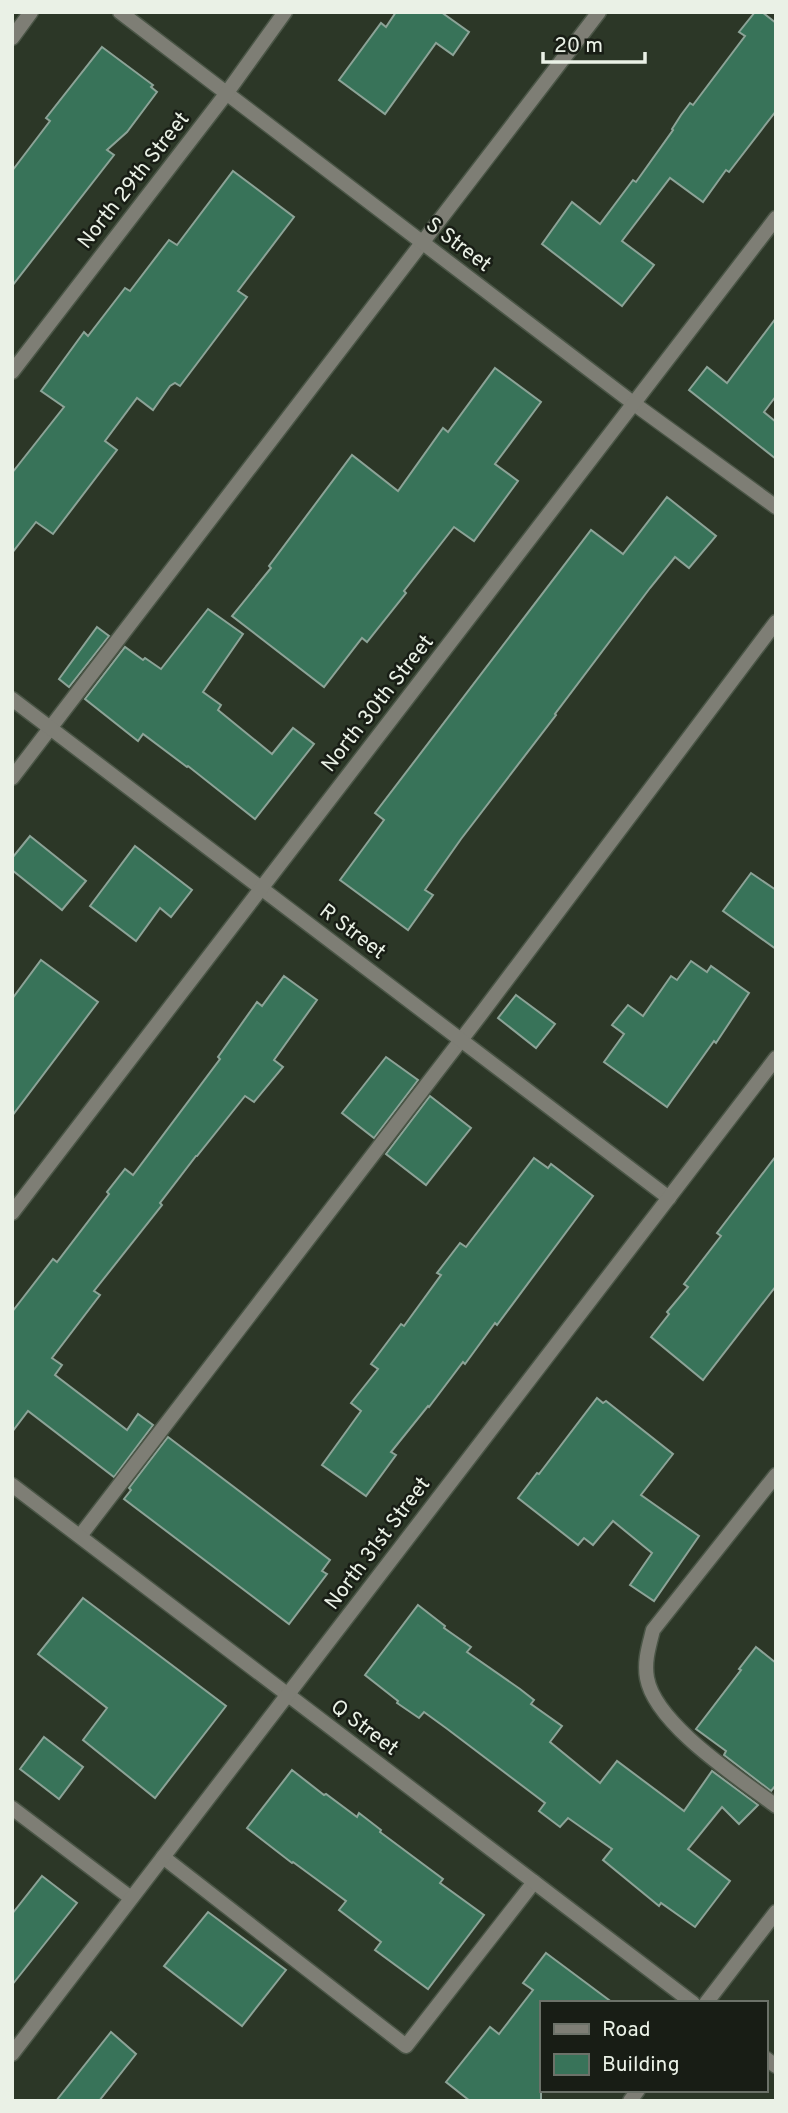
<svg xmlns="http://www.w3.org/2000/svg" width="788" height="2113" viewBox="0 0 788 2113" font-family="Overpass,sans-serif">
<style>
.building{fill:#387359;stroke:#8ca397;stroke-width:2}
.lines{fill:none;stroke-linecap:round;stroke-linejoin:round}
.service-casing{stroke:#4a5546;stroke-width:17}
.minor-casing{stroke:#4a5546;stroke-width:17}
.tertiary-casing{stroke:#4a5546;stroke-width:17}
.service{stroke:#7e7e75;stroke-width:14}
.minor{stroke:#7e7e75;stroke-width:14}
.tertiary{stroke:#7e7e75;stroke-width:14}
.labels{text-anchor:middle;stroke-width:5;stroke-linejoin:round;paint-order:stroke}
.street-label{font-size:21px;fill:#eaf1e6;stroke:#181d15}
</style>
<rect width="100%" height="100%" fill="#2c3727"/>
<g class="building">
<path d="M 396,12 L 441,12 L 469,32 L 453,55 L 436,43 L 385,114 L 339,80 L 381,23 L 386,27 Z"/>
<path d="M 755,12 L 762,12 L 776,23 L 776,111 L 729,172 L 726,170 L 703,202 L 670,178 L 622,241 L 654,265 L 622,306 L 542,244 L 572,202 L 600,224 L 633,180 L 636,182 L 673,130 L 672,129 L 681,115 L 690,103 L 693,105 L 745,36 L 739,32 Z"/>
<path d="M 102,47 L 153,85 L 151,87 L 157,92 L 127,132 L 107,150 L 114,155 L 12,286 L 12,171 L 50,121 L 46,118 Z"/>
<path d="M 233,171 L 294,217 L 238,291 L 247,297 L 180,386 L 175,383 L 170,386 L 153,410 L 137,398 L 105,441 L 117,450 L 53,534 L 36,522 L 12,553 L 12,473 L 64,407 L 41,391 L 84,332 L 88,336 L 125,288 L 130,291 L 169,240 L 177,245 Z"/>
<path d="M 776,318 L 776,396 L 764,412 L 776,422 L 776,459 L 689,390 L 707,367 L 727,383 Z"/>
<path d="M 495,368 L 541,402 L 495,464 L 518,481 L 474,541 L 454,527 L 404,591 L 406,593 L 367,642 L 362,638 L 324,687 L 232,616 L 271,568 L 269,566 L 352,455 L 398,491 L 443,428 L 448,432 Z"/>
<path d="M 667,497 L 716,536 L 689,568 L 675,557 L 650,588 L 555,714 L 556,715 L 461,839 L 425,890 L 433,895 L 408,930 L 340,880 L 384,820 L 375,813 L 591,530 L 623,554 Z"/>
<path d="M 208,609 L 243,634 L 203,692 L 221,705 L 218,710 L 272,754 L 293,728 L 314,744 L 255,819 L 188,766 L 187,767 L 143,734 L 138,741 L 85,699 L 125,647 L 143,660 L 145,658 L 161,669 Z"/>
<path d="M 97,627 L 109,636 L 69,687 L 59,679 Z"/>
<path d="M 30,836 L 86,881 L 62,910 L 12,870 L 12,858 Z"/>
<path d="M 135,846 L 192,890 L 171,917 L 160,908 L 136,941 L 90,906 Z"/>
<path d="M 751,873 L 776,890 L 776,949 L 723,911 Z"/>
<path d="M 41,960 L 98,1002 L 12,1116 L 12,999 Z"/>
<path d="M 691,961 L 707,972 L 711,966 L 749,993 L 716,1043 L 714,1041 L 667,1107 L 604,1062 L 624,1034 L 612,1025 L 628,1005 L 643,1016 L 671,976 L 677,980 Z"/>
<path d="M 284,976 L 317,1000 L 274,1060 L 283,1067 L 254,1102 L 245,1096 L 197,1156 L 196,1156 L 160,1203 L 162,1205 L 94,1291 L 100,1295 L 52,1358 L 62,1365 L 55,1375 L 127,1430 L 138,1414 L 153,1425 L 114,1477 L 28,1411 L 12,1432 L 12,1312 L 53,1259 L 57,1262 L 109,1194 L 107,1192 L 125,1169 L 133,1175 L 220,1059 L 218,1057 L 257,1002 L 262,1006 Z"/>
<path d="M 516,995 L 555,1024 L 536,1048 L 498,1018 Z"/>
<path d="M 386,1057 L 418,1080 L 374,1138 L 342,1113 Z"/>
<path d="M 430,1096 L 471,1128 L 426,1185 L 386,1154 Z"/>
<path d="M 776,1156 L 776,1286 L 703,1380 L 651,1337 L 669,1314 L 667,1312 L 688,1287 L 684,1284 L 721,1236 L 717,1233 Z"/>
<path d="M 534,1158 L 548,1168 L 551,1164 L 593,1196 L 497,1325 L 495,1323 L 465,1364 L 463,1362 L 429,1407 L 428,1406 L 391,1452 L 396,1455 L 366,1496 L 322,1465 L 361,1411 L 351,1403 L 378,1369 L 371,1364 L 401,1324 L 404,1326 L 441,1275 L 437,1273 L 460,1243 L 466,1247 Z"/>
<path d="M 597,1398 L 603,1403 L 606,1401 L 673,1454 L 641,1495 L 699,1536 L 654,1601 L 630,1585 L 652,1553 L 613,1521 L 593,1545 L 584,1538 L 578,1545 L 518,1498 L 537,1473 L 539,1474 Z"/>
<path d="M 168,1437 L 330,1560 L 322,1571 L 327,1574 L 289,1624 L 124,1499 L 131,1490 L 129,1488 Z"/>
<path d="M 83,1598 L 226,1706 L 155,1798 L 83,1740 L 107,1708 L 38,1654 Z"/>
<path d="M 418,1605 L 445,1626 L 444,1628 L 471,1647 L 467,1652 L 520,1689 L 534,1700 L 531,1704 L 562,1726 L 550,1742 L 600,1783 L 617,1761 L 684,1811 L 712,1771 L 758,1805 L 739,1824 L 722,1807 L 688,1849 L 730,1881 L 695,1927 L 661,1903 L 659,1906 L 603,1860 L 612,1849 L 568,1818 L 560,1827 L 539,1811 L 545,1803 L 446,1728 L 424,1712 L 419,1718 L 397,1703 L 398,1701 L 365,1675 Z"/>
<path d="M 756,1647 L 776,1663 L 776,1785 L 771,1791 L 724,1755 L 726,1751 L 696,1729 L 741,1670 L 739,1669 Z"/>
<path d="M 44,1737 L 83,1767 L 59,1799 L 20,1769 Z"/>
<path d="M 292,1770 L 324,1795 L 326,1794 L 357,1817 L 359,1813 L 381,1830 L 380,1832 L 443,1879 L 440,1883 L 484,1915 L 428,1989 L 375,1950 L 381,1942 L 339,1910 L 346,1901 L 293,1862 L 292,1863 L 247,1828 Z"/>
<path d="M 42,1876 L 77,1903 L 12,1985 L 12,1914 Z"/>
<path d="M 208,1912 L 286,1970 L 242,2026 L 164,1966 Z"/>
<path d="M 546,1953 L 613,2003 L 541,2003 L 541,2101 L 470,2101 L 446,2082 L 490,2027 L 499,2034 L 533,1990 L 523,1983 Z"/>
<path d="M 111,2032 L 136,2054 L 99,2101 L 56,2101 Z"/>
</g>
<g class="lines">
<defs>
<g id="service">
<path d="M 12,38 L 31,12"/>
<path d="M 12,778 L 599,12"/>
<path d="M 776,1475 L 653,1630 C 649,1646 644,1661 647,1678 C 655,1724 739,1778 776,1806"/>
<path d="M 80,1536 L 481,1014 L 776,622"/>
<path d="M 12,1808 L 131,1898"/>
<path d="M 163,1857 L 406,2046 L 534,1882"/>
</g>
<g id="minor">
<path d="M 120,12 L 633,403 L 776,507"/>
<path d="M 12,372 L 226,94 L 285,12"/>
<path d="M 12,699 L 669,1198"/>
<path d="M 12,1213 L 776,218"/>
<path d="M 706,2003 L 776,1912"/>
<path d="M 630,2101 L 638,2090"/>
</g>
<g id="tertiary">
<path d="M 12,1485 L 693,2003"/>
<path d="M 12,2054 L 776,1058"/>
<path d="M 765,2058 L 776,2066"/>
</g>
</defs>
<use href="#service" class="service-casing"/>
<use href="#minor" class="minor-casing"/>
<use href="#tertiary" class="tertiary-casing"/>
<use href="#service" class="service"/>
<use href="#minor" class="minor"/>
<use href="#tertiary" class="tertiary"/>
</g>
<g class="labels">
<g class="street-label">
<text transform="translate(133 180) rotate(-52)" y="7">North 29th Street</text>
<text transform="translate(459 244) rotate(37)" y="7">S Street</text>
<text transform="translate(377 703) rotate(-52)" y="7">North 30th Street</text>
<text transform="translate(353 931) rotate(37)" y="7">R Street</text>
<text transform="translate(377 1543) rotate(-53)" y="7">North 31st Street</text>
<text transform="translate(365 1727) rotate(37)" y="7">Q Street</text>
</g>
</g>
<rect width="788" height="2113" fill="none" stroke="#eaf1e6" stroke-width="28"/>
<rect x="540" y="2001" width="228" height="91" fill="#181d15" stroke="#6c7269" stroke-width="2"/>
<rect x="554" y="2024" width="35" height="10" fill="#7e7e75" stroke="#6c7269" stroke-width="2"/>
<text x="602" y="2036" font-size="21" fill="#eaf1e6">Road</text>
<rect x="554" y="2054" width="35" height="21" fill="#387359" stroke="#6c7269" stroke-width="2"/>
<text x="602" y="2071" font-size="21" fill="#eaf1e6">Building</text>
<path d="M543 52v10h102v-10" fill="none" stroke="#eaf1e6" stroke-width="3.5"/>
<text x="554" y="52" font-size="21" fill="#eaf1e6" stroke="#181d15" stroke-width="5" paint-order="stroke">20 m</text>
</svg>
